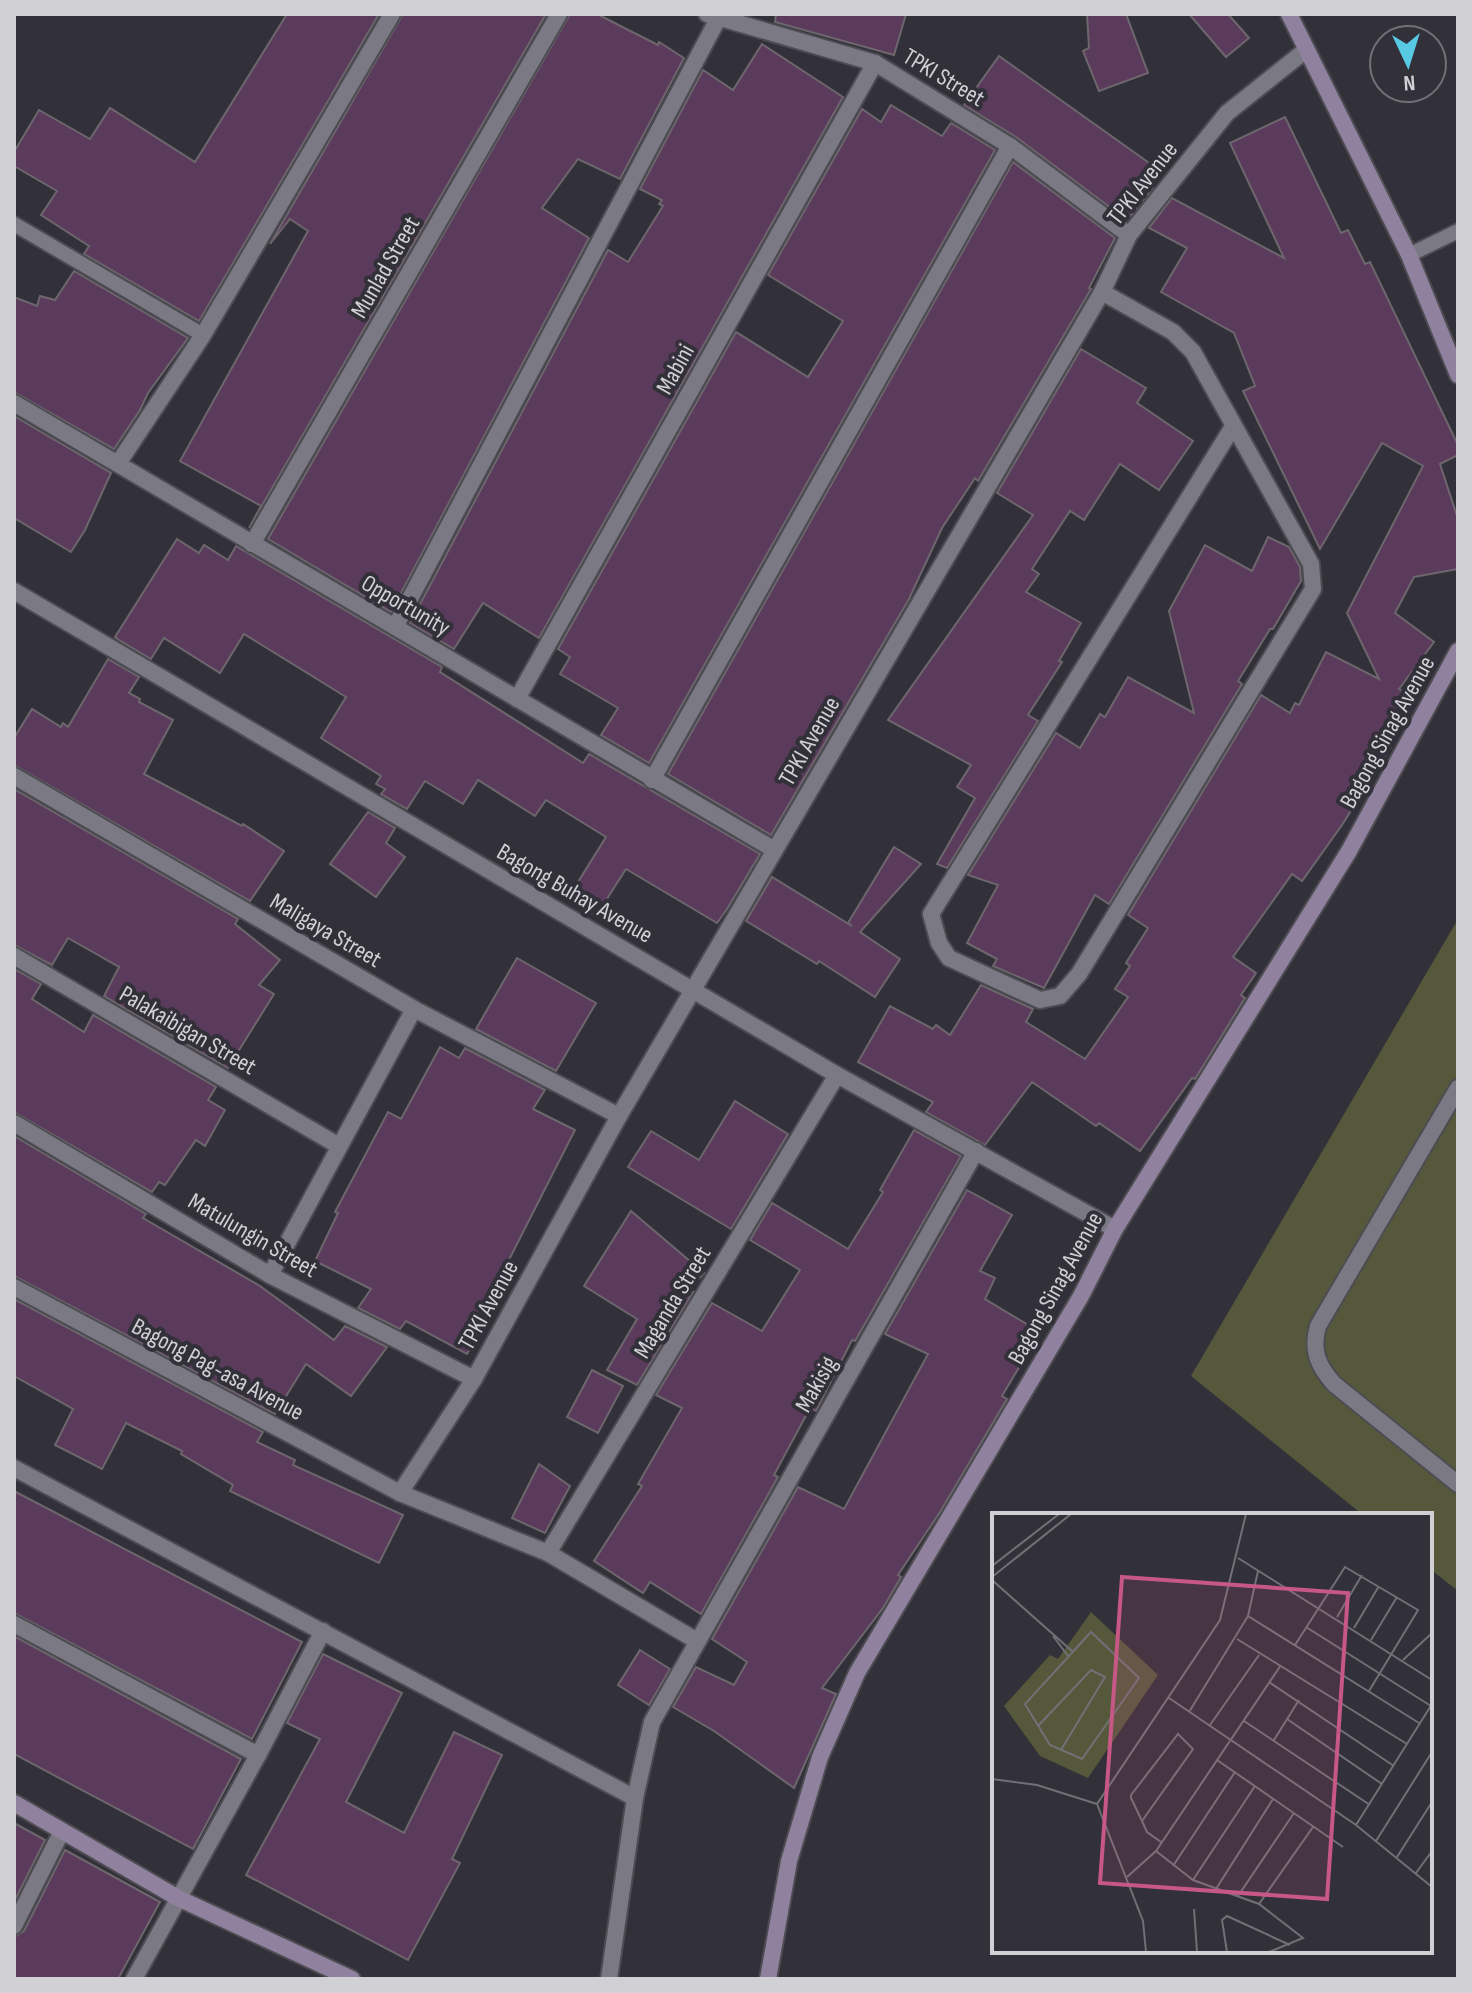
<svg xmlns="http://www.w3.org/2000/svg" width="1472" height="1993" viewBox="0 0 1472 1993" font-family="'Sofia Sans Condensed',sans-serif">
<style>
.green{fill:#56583c}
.building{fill:#5b3b5c;stroke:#6d666d;stroke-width:2}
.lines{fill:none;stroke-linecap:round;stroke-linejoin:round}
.lane-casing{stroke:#4d4c52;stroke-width:18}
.street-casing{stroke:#4d4c52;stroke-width:20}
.secondary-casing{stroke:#4d4c52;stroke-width:20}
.lane{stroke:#7b7983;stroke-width:14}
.street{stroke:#7b7983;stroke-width:16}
.secondary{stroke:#90829e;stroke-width:16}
.labels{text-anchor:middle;stroke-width:8;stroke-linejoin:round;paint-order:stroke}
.street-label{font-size:24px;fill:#d1d0d5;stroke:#323038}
.inset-road{fill:none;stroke:#727077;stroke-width:2}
.view{fill:#c75886;fill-opacity:0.15;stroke:#c75886;stroke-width:4}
.inset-edge{fill:none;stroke:#d1d0d5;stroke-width:4}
</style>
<rect width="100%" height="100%" fill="#323038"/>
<path class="green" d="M 1458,919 L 1458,1591 L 1430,1569 L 1430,1515 L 1363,1515 L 1191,1376 Z"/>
<g class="building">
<path d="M 287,14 L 379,14 L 199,321 L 84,254 L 89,246 L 41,215 L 57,191 L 14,166 L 14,152 L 39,110 L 90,139 L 110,108 L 195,162 Z"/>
<path d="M 403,14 L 546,14 L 249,528 L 261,506 L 180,461 L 308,231 L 290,219 L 270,244 Z"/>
<path d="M 570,14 L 597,14 L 658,45 L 659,42 L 684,58 L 620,179 L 578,159 L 542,208 L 589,238 L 391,612 L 268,539 Z"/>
<path d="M 776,14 L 906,14 L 894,55 L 775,22 Z"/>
<path d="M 1087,14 L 1126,14 L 1148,73 L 1099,91 L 1083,51 L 1089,48 Z"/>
<path d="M 1189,14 L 1228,14 L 1249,38 L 1226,57 Z"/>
<path d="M 762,44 L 843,97 L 539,638 L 483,603 L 454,649 L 410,623 L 608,250 L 628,262 L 663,206 L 659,204 L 662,200 L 640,189 L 703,70 L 733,90 Z"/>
<path d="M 999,56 L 1152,165 L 1142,182 L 1153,188 L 1127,220 L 1016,137 L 964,105 Z"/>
<path d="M 891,105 L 942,136 L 951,123 L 995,150 L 649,763 L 601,735 L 618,708 L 560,674 L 570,657 L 558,649 L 736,332 L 808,377 L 843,321 L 768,275 L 862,109 L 881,122 Z"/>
<path d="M 1285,117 L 1341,233 L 1348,230 L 1365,264 L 1370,262 L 1458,445 L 1458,455 L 1440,464 L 1458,519 L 1458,569 L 1414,577 L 1395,613 L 1434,642 L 1399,689 L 1412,695 L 1396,720 L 1399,721 L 1387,745 L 1391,747 L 1342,825 L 1302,881 L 1292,874 L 1233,957 L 1256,973 L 1241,995 L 1245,998 L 1195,1079 L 1192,1078 L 1140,1151 L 1099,1123 L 1096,1126 L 1032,1082 L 985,1145 L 926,1112 L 933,1102 L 858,1062 L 890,1006 L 933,1029 L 936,1025 L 950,1035 L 981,985 L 1033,1009 L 1026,1022 L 1085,1059 L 1128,997 L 1115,989 L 1130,966 L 1126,963 L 1148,928 L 1128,915 L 1261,695 L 1290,713 L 1295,703 L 1299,705 L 1326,652 L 1379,679 L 1347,613 L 1423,466 L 1382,443 L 1320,549 L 1243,391 L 1255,386 L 1234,333 L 1161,292 L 1187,248 L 1149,228 L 1172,198 L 1284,258 L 1230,143 Z"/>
<path d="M 1013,162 L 1115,238 L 1089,288 L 1091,289 L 978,481 L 975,478 L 942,528 L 909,599 L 771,835 L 668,774 Z"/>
<path d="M 74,271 L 188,338 L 148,393 L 140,410 L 114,449 L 14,392 L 14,297 L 37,306 L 40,296 L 55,300 Z"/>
<path d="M 1081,349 L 1146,388 L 1137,403 L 1193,441 L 1159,490 L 1120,464 L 1084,520 L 1070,511 L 1032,569 L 1039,574 L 1026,592 L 1081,623 L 1059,661 L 1062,662 L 1028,715 L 1038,721 L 947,868 L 937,864 L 975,798 L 957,787 L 971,765 L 888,720 L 1033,515 L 997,493 Z"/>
<path d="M 14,416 L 111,473 L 85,530 L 71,552 L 14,518 Z"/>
<path d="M 1268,537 L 1289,547 L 1300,567 L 1301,581 L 1273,629 L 1270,629 L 1238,681 L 1242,684 L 1109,904 L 1095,895 L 1044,988 L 993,966 L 997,959 L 967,943 L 998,885 L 968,875 L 1056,733 L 1080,748 L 1100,714 L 1105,717 L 1128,677 L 1194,713 L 1169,611 L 1205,545 L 1252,571 Z"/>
<path d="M 177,539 L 199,553 L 204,545 L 228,560 L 236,546 L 442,667 L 440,672 L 583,763 L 589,754 L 760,854 L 727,909 L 717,923 L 626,869 L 596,916 L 568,898 L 606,837 L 546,800 L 535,816 L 478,780 L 463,804 L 425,781 L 407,809 L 381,794 L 385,789 L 376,784 L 381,776 L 321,738 L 346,697 L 244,634 L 220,673 L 164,638 L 151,659 L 119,640 L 115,637 Z"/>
<path d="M 108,659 L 139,677 L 129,693 L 140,699 L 139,702 L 173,720 L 144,774 L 242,826 L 243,824 L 284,851 L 250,901 L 14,765 L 14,738 L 32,709 L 61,727 L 63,723 L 68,727 Z"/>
<path d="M 14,789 L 238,919 L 235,924 L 280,960 L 259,985 L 274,994 L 228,1068 L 104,996 L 119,967 L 68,938 L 52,965 L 14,945 Z"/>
<path d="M 368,812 L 395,828 L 386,843 L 405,857 L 376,897 L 330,864 Z"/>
<path d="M 894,847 L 921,864 L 860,932 L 900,959 L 875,997 L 819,961 L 817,964 L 746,921 L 772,877 L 852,926 L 848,923 Z"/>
<path d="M 517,958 L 596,1003 L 556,1071 L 476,1029 Z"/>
<path d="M 14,969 L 41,984 L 32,999 L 84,1032 L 93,1015 L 216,1087 L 208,1100 L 225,1110 L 205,1146 L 196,1140 L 165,1185 L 159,1182 L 152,1192 L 14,1112 Z"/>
<path d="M 440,1047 L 459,1058 L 465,1048 L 545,1090 L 533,1109 L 575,1130 L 486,1305 L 493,1309 L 467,1354 L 406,1321 L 400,1329 L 358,1308 L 371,1289 L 315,1261 L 338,1213 L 335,1212 L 388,1112 L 401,1119 Z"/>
<path d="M 735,1101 L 788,1134 L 731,1229 L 628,1167 L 651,1131 L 699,1160 Z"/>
<path d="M 914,1130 L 961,1156 L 855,1341 L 852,1340 L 816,1411 L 810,1408 L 774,1475 L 778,1477 L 701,1614 L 650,1582 L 643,1593 L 594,1561 L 642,1486 L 638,1484 L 682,1408 L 656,1395 L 712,1303 L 762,1331 L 800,1270 L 750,1240 L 772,1203 L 848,1249 L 883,1192 L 880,1190 Z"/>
<path d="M 14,1136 L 146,1214 L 143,1218 L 260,1286 L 334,1340 L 345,1326 L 387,1347 L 351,1396 L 306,1364 L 275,1414 L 14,1276 Z"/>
<path d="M 967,1190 L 1012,1215 L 980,1271 L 995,1278 L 985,1299 L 1040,1332 L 1002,1396 L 1007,1399 L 940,1512 L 898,1575 L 901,1577 L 883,1608 L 822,1688 L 836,1694 L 794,1788 L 714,1731 L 673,1707 L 696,1667 L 734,1685 L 747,1662 L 712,1639 L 798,1487 L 844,1509 L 928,1354 L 885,1334 Z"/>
<path d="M 631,1211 L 704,1273 L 689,1290 L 693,1292 L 637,1385 L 607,1370 L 637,1319 L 584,1286 Z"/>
<path d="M 14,1299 L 263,1432 L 257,1442 L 295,1460 L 293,1465 L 403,1515 L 379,1563 L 230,1491 L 233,1485 L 181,1454 L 182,1451 L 126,1423 L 102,1469 L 55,1445 L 73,1409 L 14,1376 Z"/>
<path d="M 592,1370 L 623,1386 L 598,1433 L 567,1417 Z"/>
<path d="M 539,1464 L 570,1486 L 545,1533 L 512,1518 Z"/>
<path d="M 14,1491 L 302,1642 L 252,1739 L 14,1613 Z"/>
<path d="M 14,1636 L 241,1759 L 193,1849 L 14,1754 Z"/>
<path d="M 640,1650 L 670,1669 L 649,1705 L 618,1685 Z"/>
<path d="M 323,1654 L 402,1693 L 346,1802 L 404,1833 L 454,1732 L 502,1755 L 452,1859 L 460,1863 L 408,1960 L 246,1875 L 320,1739 L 287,1723 Z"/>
<path d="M 14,1823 L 45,1840 L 14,1902 Z"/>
<path d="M 65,1850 L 160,1902 L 118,1979 L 14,1979 L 14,1937 L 24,1931 Z"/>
</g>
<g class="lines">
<defs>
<g id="lane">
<path d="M 14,224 L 203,335"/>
<path d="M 1409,255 L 1458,231"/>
</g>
<g id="street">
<path d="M 707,14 L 875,63 L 1010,146 L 1129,235"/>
<path d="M 1102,292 L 1173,332 L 1193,352 L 1311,564 L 1313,589 L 1079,974 L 1060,996 L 1040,1000 L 949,958 L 939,943 L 931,914 L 1234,425"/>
<path d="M 14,403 L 773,849"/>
<path d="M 119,462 L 203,335 L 392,14"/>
<path d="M 252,544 L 559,14"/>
<path d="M 14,591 L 837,1075 L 1115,1229"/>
<path d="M 396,625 L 719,17"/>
<path d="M 517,699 L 875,63"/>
<path d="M 14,776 L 414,1009 L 619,1116"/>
<path d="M 652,780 L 1010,146"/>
<path d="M 14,956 L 339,1146"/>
<path d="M 1458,1088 L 1318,1326 C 1311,1350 1318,1366 1334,1384 L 1458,1484"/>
<path d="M 14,1123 L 270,1275 L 474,1379"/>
<path d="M 270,1275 L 414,1009"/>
<path d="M 14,1287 L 400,1493 L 548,1553 L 697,1641"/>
<path d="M 14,1468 L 635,1798 L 609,1979"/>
<path d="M 400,1493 L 474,1379 L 619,1116 L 1102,292 L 1129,235 L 1227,113 L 1306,50"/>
<path d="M 548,1553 L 837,1075"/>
<path d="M 14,1624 L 258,1755"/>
<path d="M 635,1798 L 652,1722 L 976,1151"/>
<path d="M 14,1926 L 62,1831"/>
<path d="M 134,1979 L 258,1755 L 323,1631"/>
</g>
<g id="secondary">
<path d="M 1289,14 L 1409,255 L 1458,375"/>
<path d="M 14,1803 L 178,1898 L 352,1979"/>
<path d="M 768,1979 L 789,1861 L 820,1757 L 857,1673 L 1081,1296 L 1115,1229 L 1349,851 L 1458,651"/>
</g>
</defs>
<use href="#lane" class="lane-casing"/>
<use href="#street" class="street-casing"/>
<use href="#secondary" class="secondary-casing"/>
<use href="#lane" class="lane"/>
<use href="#street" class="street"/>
<use href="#secondary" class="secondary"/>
</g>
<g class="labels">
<g class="street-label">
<text transform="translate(944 77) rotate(31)" y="8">TPKI Street</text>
<text transform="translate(1142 183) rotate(-52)" y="8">TPKI Avenue</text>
<text transform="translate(385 267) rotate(-60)" y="8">Munlad Street</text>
<text transform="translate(675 369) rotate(-61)" y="8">Mabini</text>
<text transform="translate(406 605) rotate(30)" y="8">Opportunity</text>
<text transform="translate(1387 732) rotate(-61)" y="8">Bagong Sinag Avenue</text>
<text transform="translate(809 741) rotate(-60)" y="8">TPKI Avenue</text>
<text transform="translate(575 893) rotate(30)" y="8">Bagong Buhay Avenue</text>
<text transform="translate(326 930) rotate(30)" y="8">Maligaya Street</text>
<text transform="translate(188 1030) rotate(30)" y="8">Palakaibigan Street</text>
<text transform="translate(253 1235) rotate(30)" y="8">Matulungin Street</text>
<text transform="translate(1055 1288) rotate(-61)" y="8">Bagong Sinag Avenue</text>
<text transform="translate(672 1302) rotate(-59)" y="8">Maganda Street</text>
<text transform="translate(488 1305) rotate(-61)" y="8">TPKI Avenue</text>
<text transform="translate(218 1369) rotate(28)" y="8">Bagong Pag-asa Avenue</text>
<text transform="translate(816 1384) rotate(-60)" y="8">Makisig</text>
</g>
</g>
<g transform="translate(992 1513)">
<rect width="440" height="440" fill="#323038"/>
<path d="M 99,99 L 166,162 L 96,265 L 48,243 L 12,193 L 58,142 L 66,146 Z" fill="#56583c"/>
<path class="inset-road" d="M 246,45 L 440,167M 0,53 L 67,1M 266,58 L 256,103 L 427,210M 0,64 L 79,1M 0,67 L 80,138M 345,104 L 370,62M 314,114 L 439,193M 362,115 L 387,73M 99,119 L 147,165 L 90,246 L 58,232 L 33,191 ZM 61,123 L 76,143M 245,126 L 415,231M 379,127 L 405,84M 303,132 L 353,54 L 426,97 L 377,178M 411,147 L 440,120M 277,169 L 402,253M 177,185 L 364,312 L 440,374M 197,199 L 256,103M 295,206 L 390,271M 252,208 L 378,292M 218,212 L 267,142M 46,213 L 99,157 L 113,164 L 69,237M 282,227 L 307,187M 225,247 L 351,334M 0,266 L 45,272 L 105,291M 105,291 L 228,107 L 254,1M 105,291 L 151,408 L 154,439M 150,308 L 201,236 L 186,221 L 139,282 L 139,285 L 150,308 L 155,319 L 169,329M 364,312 L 440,191M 384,328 L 440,239M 164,338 L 201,367 L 267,391 L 311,425 L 277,439M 405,344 L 440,289M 181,353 L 243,259M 424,360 L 440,338M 135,364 L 164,338 L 289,152M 201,367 L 263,273M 224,376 L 281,286M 246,383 L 302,300M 267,391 L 321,314M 202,396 L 205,439M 235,439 L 230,407 L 235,403 L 298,432"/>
<path class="view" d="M 130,64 L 356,80 L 335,386 L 108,370 Z"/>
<rect width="440" height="440" class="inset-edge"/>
</g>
<rect width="1472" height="1993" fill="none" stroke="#d1d0d5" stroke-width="32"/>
<g transform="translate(1408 64) rotate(176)"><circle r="38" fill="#323038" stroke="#727077" stroke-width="2"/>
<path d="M0-6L14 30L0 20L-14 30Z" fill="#58c9e3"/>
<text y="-12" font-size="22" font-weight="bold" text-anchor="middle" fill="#d1d0d5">N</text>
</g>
</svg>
